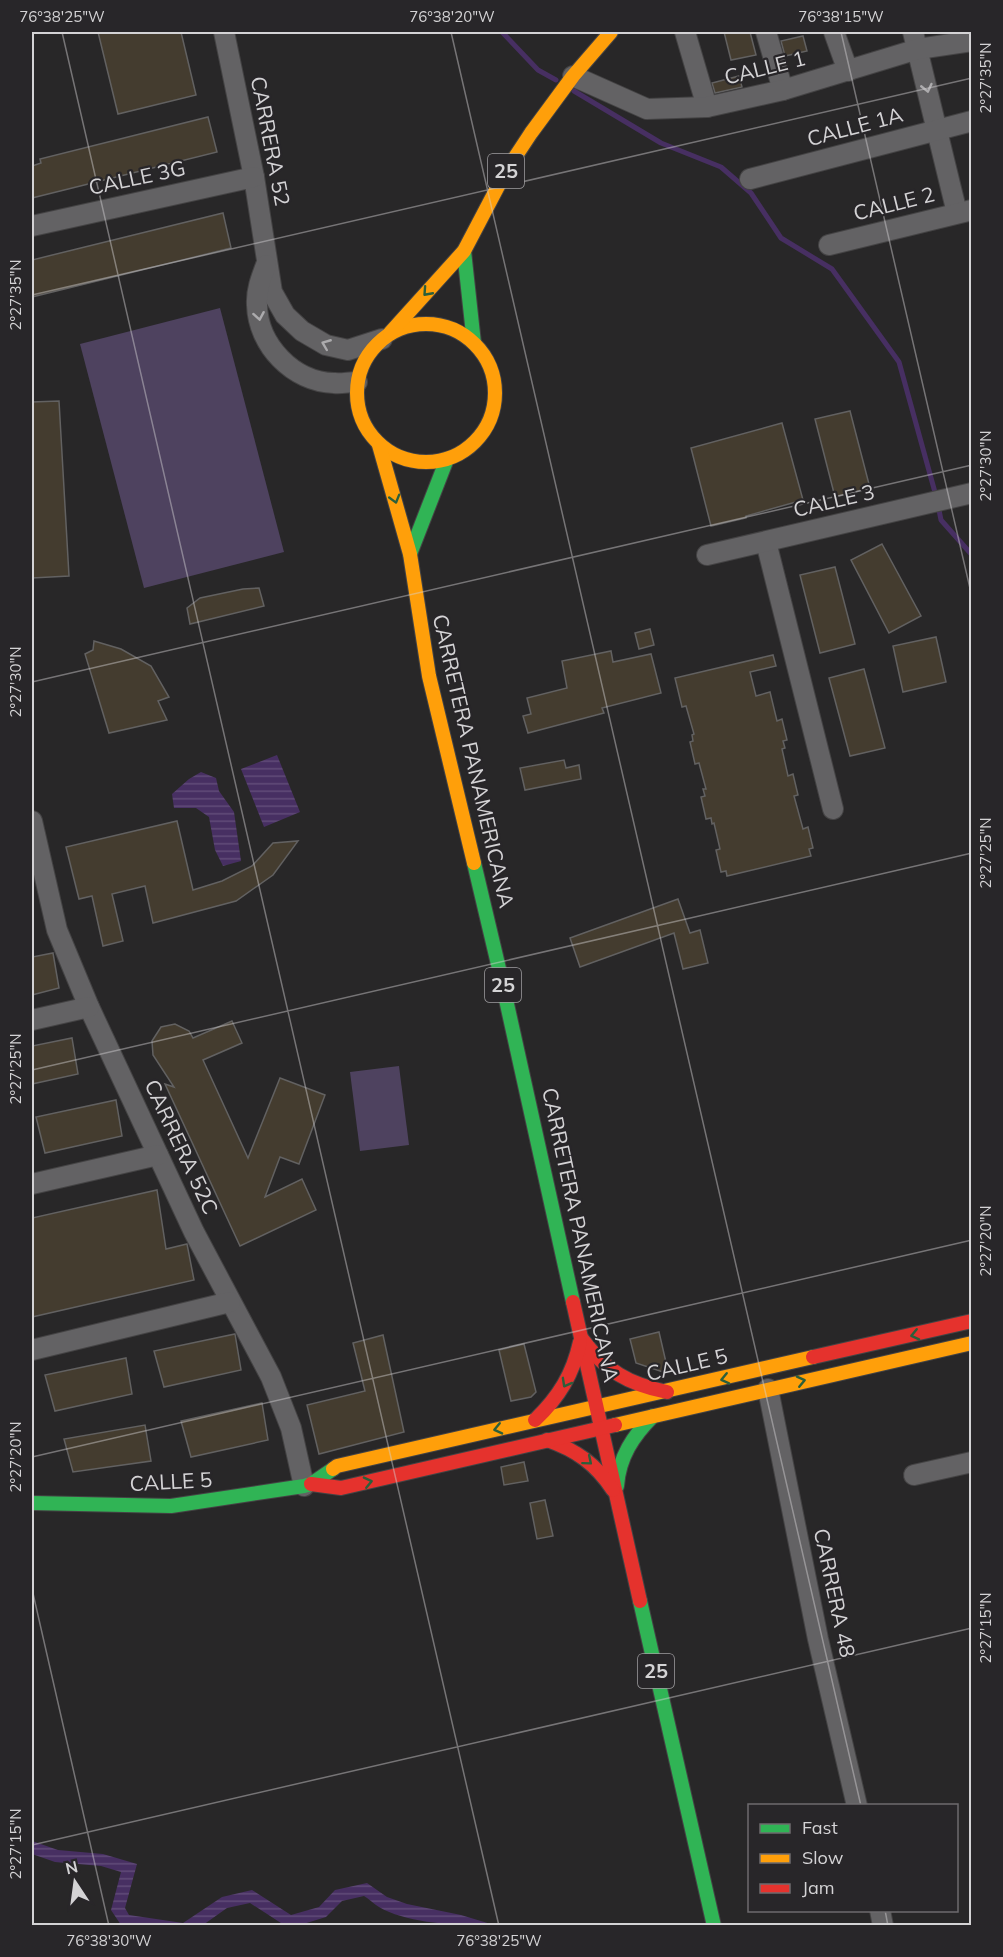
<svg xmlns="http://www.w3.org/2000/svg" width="1003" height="1957" viewBox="0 0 1003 1957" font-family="Mulish,sans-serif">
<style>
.garden{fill:#4e425f}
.water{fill:url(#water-rules)}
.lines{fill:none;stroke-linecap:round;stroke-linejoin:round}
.stream{stroke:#472f62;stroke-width:5}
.building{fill:#443c2f;stroke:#626161;stroke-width:1.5}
.street-casing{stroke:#444344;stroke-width:22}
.fast-casing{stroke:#444344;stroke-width:16}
.slow-casing{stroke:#444344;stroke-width:16}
.jam-casing{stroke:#444344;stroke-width:16}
.street{stroke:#636264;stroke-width:20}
.fast{stroke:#30b455;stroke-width:14}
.slow{stroke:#ff9f0a;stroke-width:14}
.jam{stroke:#e5322d;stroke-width:14}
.oneway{stroke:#acabad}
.oneway2{stroke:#2b5f3b}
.ticks{fill:none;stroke:#d4d3d5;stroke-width:1.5;stroke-opacity:0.45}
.labels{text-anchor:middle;stroke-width:4.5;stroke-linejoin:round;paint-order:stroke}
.shield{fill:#282629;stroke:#a09fa1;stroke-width:1.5}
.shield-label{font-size:20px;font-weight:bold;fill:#d4d3d5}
.street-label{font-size:21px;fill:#d4d3d5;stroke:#282629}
.neatline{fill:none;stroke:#d4d3d5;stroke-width:2}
.ticks-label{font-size:15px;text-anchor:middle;fill:#d4d3d5}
</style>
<defs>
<pattern id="water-rules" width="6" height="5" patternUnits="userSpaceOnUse" patternTransform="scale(1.5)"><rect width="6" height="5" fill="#472f62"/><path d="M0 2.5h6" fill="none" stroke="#614c78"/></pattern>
</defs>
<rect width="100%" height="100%" fill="#282728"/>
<g class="garden">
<path d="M 220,308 L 284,552 L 144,588 L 80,344 Z"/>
<path d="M 399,1066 L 409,1145 L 360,1151 L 350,1072 Z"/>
</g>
<g class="water">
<path d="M 277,755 L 300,812 L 264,827 L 241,769 Z"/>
<path d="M 201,772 L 216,778 L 219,791 L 234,812 L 241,861 L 223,866 L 215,850 L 209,817 L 196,808 L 174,808 L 172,794 L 189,779 Z"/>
<path d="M 32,1841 L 58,1850 L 103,1854 L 137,1864 L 125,1908 L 129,1915 L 183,1923 L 222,1897 L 252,1890 L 291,1915 L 319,1907 L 335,1890 L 367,1883 L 387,1897 L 407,1904 L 461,1915 L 494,1925 C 461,1926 408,1924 379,1907 C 374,1904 369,1899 364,1896 L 342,1901 L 326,1917 L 300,1925 L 284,1925 L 250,1903 L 227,1908 L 203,1925 L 121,1925 L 111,1910 L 121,1872 L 101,1866 L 55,1862 L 32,1854 Z"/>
</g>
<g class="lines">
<g class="stream">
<path d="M 502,32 L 538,70 L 556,80"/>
<path d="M 574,91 L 661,143 L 721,167 L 751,193 L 781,238 L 832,269 L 899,362 L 936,496"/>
<path d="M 938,505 L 941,520 L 972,555"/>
</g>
</g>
<g class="building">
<path d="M 98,32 L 181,32 L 196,95 L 118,114 Z"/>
<path d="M 724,32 L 750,32 L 756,55 L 731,60 Z"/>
<path d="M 803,36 L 807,51 L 785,56 L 781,41 Z"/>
<path d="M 739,76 L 742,87 L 715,93 L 712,83 Z"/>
<path d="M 208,117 L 217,152 L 32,198 L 32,166 L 41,163 L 40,159 Z"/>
<path d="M 223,213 L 231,248 L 32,297 L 32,260 Z"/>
<path d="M 59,401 L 69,576 L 32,578 L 32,402 Z"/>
<path d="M 850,411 L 870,488 L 835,497 L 815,419 Z"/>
<path d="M 782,423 L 803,500 L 746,516 L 746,518 L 711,526 L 691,448 Z"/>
<path d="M 882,544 L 921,616 L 889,633 L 851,560 Z"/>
<path d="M 835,567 L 855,644 L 820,653 L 800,575 Z"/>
<path d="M 259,588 L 264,606 L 190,624 L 187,608 L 200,598 L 243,589 Z"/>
<path d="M 650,629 L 654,645 L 639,649 L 635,633 Z"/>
<path d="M 936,637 L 946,682 L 903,692 L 893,646 Z"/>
<path d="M 94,641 L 121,649 L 151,666 L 169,697 L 158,701 L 167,720 L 109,733 L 85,654 L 93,650 Z"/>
<path d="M 611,651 L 613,662 L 651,654 L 661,693 L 602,708 L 604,713 L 528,733 L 523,716 L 531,714 L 527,698 L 567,688 L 562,661 Z"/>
<path d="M 773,655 L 776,666 L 750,672 L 756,696 L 770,692 L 777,721 L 782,719 L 787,740 L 783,741 L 785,748 L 782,749 L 788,776 L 793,774 L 798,795 L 794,796 L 803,829 L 808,827 L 813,848 L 809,849 L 811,856 L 727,876 L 726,871 L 721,872 L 716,850 L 720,849 L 714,823 L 712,824 L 711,818 L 706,819 L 704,810 L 701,797 L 705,796 L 703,789 L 706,789 L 699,763 L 695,764 L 690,742 L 693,741 L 692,735 L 694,734 L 686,706 L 682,707 L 675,678 Z"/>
<path d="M 864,669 L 885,748 L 850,756 L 829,678 Z"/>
<path d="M 564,760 L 566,768 L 579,765 L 581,779 L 525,790 L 520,768 Z"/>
<path d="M 177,821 L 193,890 L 222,881 L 252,866 L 273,843 L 298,841 L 273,875 L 236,901 L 153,923 L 145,886 L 112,894 L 123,941 L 103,946 L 92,896 L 79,899 L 66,847 Z"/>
<path d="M 678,899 L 690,933 L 700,930 L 708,963 L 683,969 L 674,933 L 580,967 L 570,938 Z"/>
<path d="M 53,953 L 59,988 L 32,995 L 32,957 Z"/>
<path d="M 232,1021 L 242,1043 L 203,1060 L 248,1158 L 280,1078 L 325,1095 L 299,1164 L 280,1157 L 265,1197 L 302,1179 L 316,1210 L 240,1246 L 165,1084 L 174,1087 L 153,1055 L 152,1041 L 161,1027 L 175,1024 L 189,1031 L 193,1038 Z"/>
<path d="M 72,1038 L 78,1074 L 32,1084 L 32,1046 Z"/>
<path d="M 116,1100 L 122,1136 L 45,1153 L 36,1117 Z"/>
<path d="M 157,1190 L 166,1249 L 187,1244 L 194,1280 L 32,1317 L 32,1218 Z"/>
<path d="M 659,1332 L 668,1371 L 663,1372 L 636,1363 L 630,1339 Z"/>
<path d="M 235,1334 L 241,1370 L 164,1387 L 154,1351 Z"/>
<path d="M 383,1335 L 404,1432 L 319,1454 L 307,1405 L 365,1391 L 353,1343 Z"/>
<path d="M 524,1344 L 536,1392 L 531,1397 L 511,1401 L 499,1350 Z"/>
<path d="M 126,1358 L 132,1394 L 55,1411 L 45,1375 Z"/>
<path d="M 262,1403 L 268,1440 L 191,1457 L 181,1421 Z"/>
<path d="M 145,1425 L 151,1461 L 73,1472 L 64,1439 Z"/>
<path d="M 524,1462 L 528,1481 L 504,1485 L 501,1467 Z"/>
<path d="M 545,1500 L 553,1536 L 537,1539 L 530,1503 Z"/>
</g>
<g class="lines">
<defs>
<g id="street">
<path d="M 224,32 L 254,177 L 272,292 L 285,315 L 302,331 L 326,345 L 348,350 L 382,339"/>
<path d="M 685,32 L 707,107"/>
<path d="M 766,32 L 783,90"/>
<path d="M 834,32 L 848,71"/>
<path d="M 913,32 L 957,213"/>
<path d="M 573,76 L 647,109 L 707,107 L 783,90 L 918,49 L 972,41"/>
<path d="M 750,179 L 972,121"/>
<path d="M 32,226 L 254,177"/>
<path d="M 829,245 L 972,210"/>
<path d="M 266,265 C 261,278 256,291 257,305 C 258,345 293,382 334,383 C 341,384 349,382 357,382"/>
<path d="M 766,542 L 833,809"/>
<path d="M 707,555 L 972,493"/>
<path d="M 32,821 L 57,930 L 89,1007 L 194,1232 L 271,1377 L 291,1428 L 304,1486"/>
<path d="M 32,1020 L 89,1007"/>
<path d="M 32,1184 L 158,1155"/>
<path d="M 32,1350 L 230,1302"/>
<path d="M 768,1389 L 818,1639 L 857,1806"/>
<path d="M 914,1475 L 972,1462"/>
<path d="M 880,1910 L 883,1926"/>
</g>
<g id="fast">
<path d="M 464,251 L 474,343"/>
<path d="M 410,554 L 447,459"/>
<path d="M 474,863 L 501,977 L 573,1302"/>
<path d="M 617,1486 C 619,1457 633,1436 653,1416"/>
<path d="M 32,1503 L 171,1506 L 304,1486 L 311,1484 L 333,1469"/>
<path d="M 640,1601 L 714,1926"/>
</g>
<g id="slow">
<circle cx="426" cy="393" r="69"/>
<path d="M 390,333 L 464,251 L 506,171 L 531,133 L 573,76 L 611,32"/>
<path d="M 379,445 L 410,554 L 429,676 L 474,863"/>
<path d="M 615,1425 L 972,1343"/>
<path d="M 333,1469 L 337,1466 L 813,1357"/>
</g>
<g id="jam">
<path d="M 573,1302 L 640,1601"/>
<path d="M 582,1339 C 606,1371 628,1384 667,1392"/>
<path d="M 813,1357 L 972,1321"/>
<path d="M 535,1420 C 559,1397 573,1374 580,1342"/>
<path d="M 547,1440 C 576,1450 596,1464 613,1490"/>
<path d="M 311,1484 L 341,1488 L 615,1425"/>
</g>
</defs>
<use href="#street" class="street-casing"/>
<use href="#fast" class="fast-casing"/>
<use href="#slow" class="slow-casing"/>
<use href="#jam" class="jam-casing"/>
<use href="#street" class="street"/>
<use href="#fast" class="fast"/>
<use href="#slow" class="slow"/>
<use href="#jam" class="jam"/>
</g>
<defs><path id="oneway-chevron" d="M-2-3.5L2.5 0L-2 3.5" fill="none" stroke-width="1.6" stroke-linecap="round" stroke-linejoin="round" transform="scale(1.5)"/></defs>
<g class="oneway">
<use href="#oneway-chevron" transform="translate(927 88) rotate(77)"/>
<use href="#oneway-chevron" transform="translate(259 316) rotate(80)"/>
<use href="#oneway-chevron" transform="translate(326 344) rotate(-158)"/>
</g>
<g class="oneway2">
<use href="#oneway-chevron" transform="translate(427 292) rotate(132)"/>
<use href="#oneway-chevron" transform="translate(395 499) rotate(74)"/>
<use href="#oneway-chevron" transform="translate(915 1335) rotate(167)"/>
<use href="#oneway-chevron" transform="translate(725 1379) rotate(167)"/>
<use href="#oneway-chevron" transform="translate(801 1381) rotate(-13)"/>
<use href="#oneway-chevron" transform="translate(566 1383) rotate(119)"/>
<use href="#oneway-chevron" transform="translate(498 1429) rotate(167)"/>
<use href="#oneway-chevron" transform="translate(588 1461) rotate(40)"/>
<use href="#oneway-chevron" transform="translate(368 1482) rotate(-13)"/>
</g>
<path class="ticks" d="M 62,32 L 499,1926M 451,32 L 861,1806M 841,32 L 972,597M 32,295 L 972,78M 32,682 L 972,465M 32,1070 L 972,853M 32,1457 L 972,1240M 32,1589 L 109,1926M 32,1845 L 972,1628M 885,1910 L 888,1926"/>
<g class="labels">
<g class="shield">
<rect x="488" y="154" width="36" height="34" rx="4.5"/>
<rect x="485" y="968" width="36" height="34" rx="4.5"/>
<rect x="638" y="1654" width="36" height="34" rx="4.5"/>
</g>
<g class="shield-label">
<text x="506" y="178">25</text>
<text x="503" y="992">25</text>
<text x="656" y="1678">25</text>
</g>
<g class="street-label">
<text transform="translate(765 68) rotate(-14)" y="7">CALLE 1</text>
<text transform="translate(855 127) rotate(-15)" y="7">CALLE 1A</text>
<text transform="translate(270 141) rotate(79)" y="7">CARRERA 52</text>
<text transform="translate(137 178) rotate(-12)" y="7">CALLE 3G</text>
<text transform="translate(894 204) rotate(-14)" y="7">CALLE 2</text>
<text transform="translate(834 501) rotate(-13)" y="7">CALLE 3</text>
<text transform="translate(473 761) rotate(77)" y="7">CARRETERA PANAMERICANA</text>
<text transform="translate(181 1147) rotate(65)" y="7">CARRERA 52C</text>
<text transform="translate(580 1235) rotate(78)" y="7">CARRETERA PANAMERICANA</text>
<text transform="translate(687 1365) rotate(-13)" y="7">CALLE 5</text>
<text transform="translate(171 1482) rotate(-3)" y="7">CALLE 5</text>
<text transform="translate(834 1593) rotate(78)" y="7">CARRERA 48</text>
</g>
</g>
<rect width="1003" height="1957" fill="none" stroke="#282629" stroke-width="66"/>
<rect x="748" y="1804" width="210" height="108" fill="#282629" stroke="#6d6b6e" stroke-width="1.5"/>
<rect x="760" y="1824" width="30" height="9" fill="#30b455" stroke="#6d6b6e" stroke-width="1.5"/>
<text x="802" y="1834" font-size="18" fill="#d4d3d5">Fast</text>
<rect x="760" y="1854" width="30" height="9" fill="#ff9f0a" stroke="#6d6b6e" stroke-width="1.5"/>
<text x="802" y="1864" font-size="18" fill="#d4d3d5">Slow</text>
<rect x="760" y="1884" width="30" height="9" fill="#e5322d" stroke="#6d6b6e" stroke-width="1.5"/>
<text x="802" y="1894" font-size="18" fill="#d4d3d5">Jam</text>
<g transform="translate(75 1882) rotate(347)" stroke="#282629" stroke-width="4.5" paint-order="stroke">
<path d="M0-4.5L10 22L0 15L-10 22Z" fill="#d4d3d5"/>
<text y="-9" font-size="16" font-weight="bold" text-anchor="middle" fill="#d4d3d5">N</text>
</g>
<rect x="33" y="33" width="937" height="1891" class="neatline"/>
<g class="ticks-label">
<text x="62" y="22">76°38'25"W</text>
<text x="452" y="22">76°38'20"W</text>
<text x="841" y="22">76°38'15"W</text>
<text transform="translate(986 78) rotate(-90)" y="5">2°27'35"N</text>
<text transform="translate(16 295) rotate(-90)" y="5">2°27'35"N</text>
<text transform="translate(986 466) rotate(-90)" y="5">2°27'30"N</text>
<text transform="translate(16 682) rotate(-90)" y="5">2°27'30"N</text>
<text transform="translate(986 853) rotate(-90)" y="5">2°27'25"N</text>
<text transform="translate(16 1069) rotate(-90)" y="5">2°27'25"N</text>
<text transform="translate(986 1241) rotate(-90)" y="5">2°27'20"N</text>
<text transform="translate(16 1457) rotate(-90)" y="5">2°27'20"N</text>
<text transform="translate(986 1628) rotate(-90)" y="5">2°27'15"N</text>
<text transform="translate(16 1844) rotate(-90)" y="5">2°27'15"N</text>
<text x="109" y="1946">76°38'30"W</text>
<text x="499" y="1946">76°38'25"W</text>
</g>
</svg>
